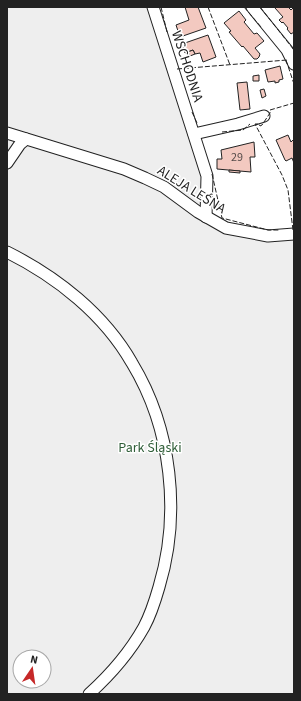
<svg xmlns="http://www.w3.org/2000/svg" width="301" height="701" viewBox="0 0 301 701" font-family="'Source Sans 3',sans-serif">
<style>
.green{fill:#eee;stroke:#6f6f6f;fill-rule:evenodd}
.building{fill:#f3c9c0;stroke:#222}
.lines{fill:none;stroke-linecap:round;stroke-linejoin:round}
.minor-casing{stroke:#222;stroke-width:13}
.minor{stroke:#fff;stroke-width:11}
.fence{stroke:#222;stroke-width:1;stroke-dasharray:5 2;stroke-linecap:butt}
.labels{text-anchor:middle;stroke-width:3;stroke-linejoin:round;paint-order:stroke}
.number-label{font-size:12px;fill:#564c4a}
.street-label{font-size:14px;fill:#222;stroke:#fff}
.park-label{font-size:14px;fill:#2f5e38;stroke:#fff}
</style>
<rect width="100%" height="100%" fill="#fff"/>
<path class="green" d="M 7,7 L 148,7 L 204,175 L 202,208 L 225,228 L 294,235 L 294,694 L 7,694 ZM 20,657 L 44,657 L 44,681 L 20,681 Z"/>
<g class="building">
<path d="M 185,7 L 198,7 L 206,28 L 180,37 L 176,25 L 189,20 Z"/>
<path d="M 276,7 L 288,7 L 291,10 L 293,8 L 294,9 L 294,32 L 291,34 L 287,29 L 288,28 L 283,22 L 282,23 L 279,20 L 283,17 L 275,8 Z"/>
<path d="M 239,11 L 246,20 L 244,22 L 254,34 L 257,33 L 264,41 L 255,48 L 260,54 L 259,57 L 257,59 L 254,59 L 243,46 L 242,47 L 229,32 L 231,31 L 224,23 Z"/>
<path d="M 208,35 L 216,57 L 203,62 L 200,53 L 195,54 L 193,50 L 185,53 L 182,44 Z"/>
<path d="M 193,50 L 195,54 L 190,56 L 188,52 Z"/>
<path d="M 280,66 L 283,79 L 279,80 L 279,82 L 275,83 L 275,81 L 268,82 L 265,70 Z"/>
<path d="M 259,75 L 259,81 L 253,81 L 253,76 Z"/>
<path d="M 247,82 L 250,109 L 240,110 L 237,83 Z"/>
<path d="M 264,89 L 266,96 L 262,98 L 260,90 Z"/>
<path d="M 288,135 L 291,142 L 294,139 L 294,163 L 292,158 L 286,161 L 285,160 L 276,140 Z"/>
<path d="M 254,142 L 255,157 L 250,157 L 251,172 L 217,169 L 217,159 L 222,159 L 221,150 Z"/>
<path d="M 229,170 L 240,171 L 240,173 L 229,172 Z"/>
</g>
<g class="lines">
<defs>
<g id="minor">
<path d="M 153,7 L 207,176 L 206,217"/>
<path d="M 252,7 L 287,50 L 294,64"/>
<path d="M 7,133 L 124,169 L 145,178 L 164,187 L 198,212 L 226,228 L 268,236 L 294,234"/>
<path d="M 194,134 L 238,124 L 264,116"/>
<path d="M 7,163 L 20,144 L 26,139"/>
<path d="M 7,252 C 57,277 104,314 132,363 C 172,429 181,514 159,587 C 155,601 151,614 144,627 C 130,652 110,675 89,694"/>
</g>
</defs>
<use href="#minor" class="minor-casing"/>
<use href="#minor" class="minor"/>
<g class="fence">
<path d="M 161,7 L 167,32"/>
<path d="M 208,7 L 230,65"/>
<path d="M 244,7 L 261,27"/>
<path d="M 260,7 L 294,50"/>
<path d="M 286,60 L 294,84"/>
<path d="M 177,69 L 287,60"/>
<path d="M 192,112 L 197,123"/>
<path d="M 222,132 L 243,130 L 250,124"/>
<path d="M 212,174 L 222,218 L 268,230 L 279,230"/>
<path d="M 293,230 L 288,190 L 282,175 L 255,124 L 259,124 L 260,126 L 262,125 L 270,113 L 270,110 L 294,103"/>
</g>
</g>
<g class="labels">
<g class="number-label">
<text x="237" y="161">29</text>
</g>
<g class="street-label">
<text transform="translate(188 66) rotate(72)" y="5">WSCHODNIA</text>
<text transform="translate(192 189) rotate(32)" y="5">ALEJA LEŚNA</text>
</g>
<g class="park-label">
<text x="150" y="452">Park Śląski</text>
</g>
</g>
<rect width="301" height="701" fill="none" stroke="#222222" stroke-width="16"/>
<g transform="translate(32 669) rotate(13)"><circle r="19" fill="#ffffff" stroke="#a7a7a7"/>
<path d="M0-3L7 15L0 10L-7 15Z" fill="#c62828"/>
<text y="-6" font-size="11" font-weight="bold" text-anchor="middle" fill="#222222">N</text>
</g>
</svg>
